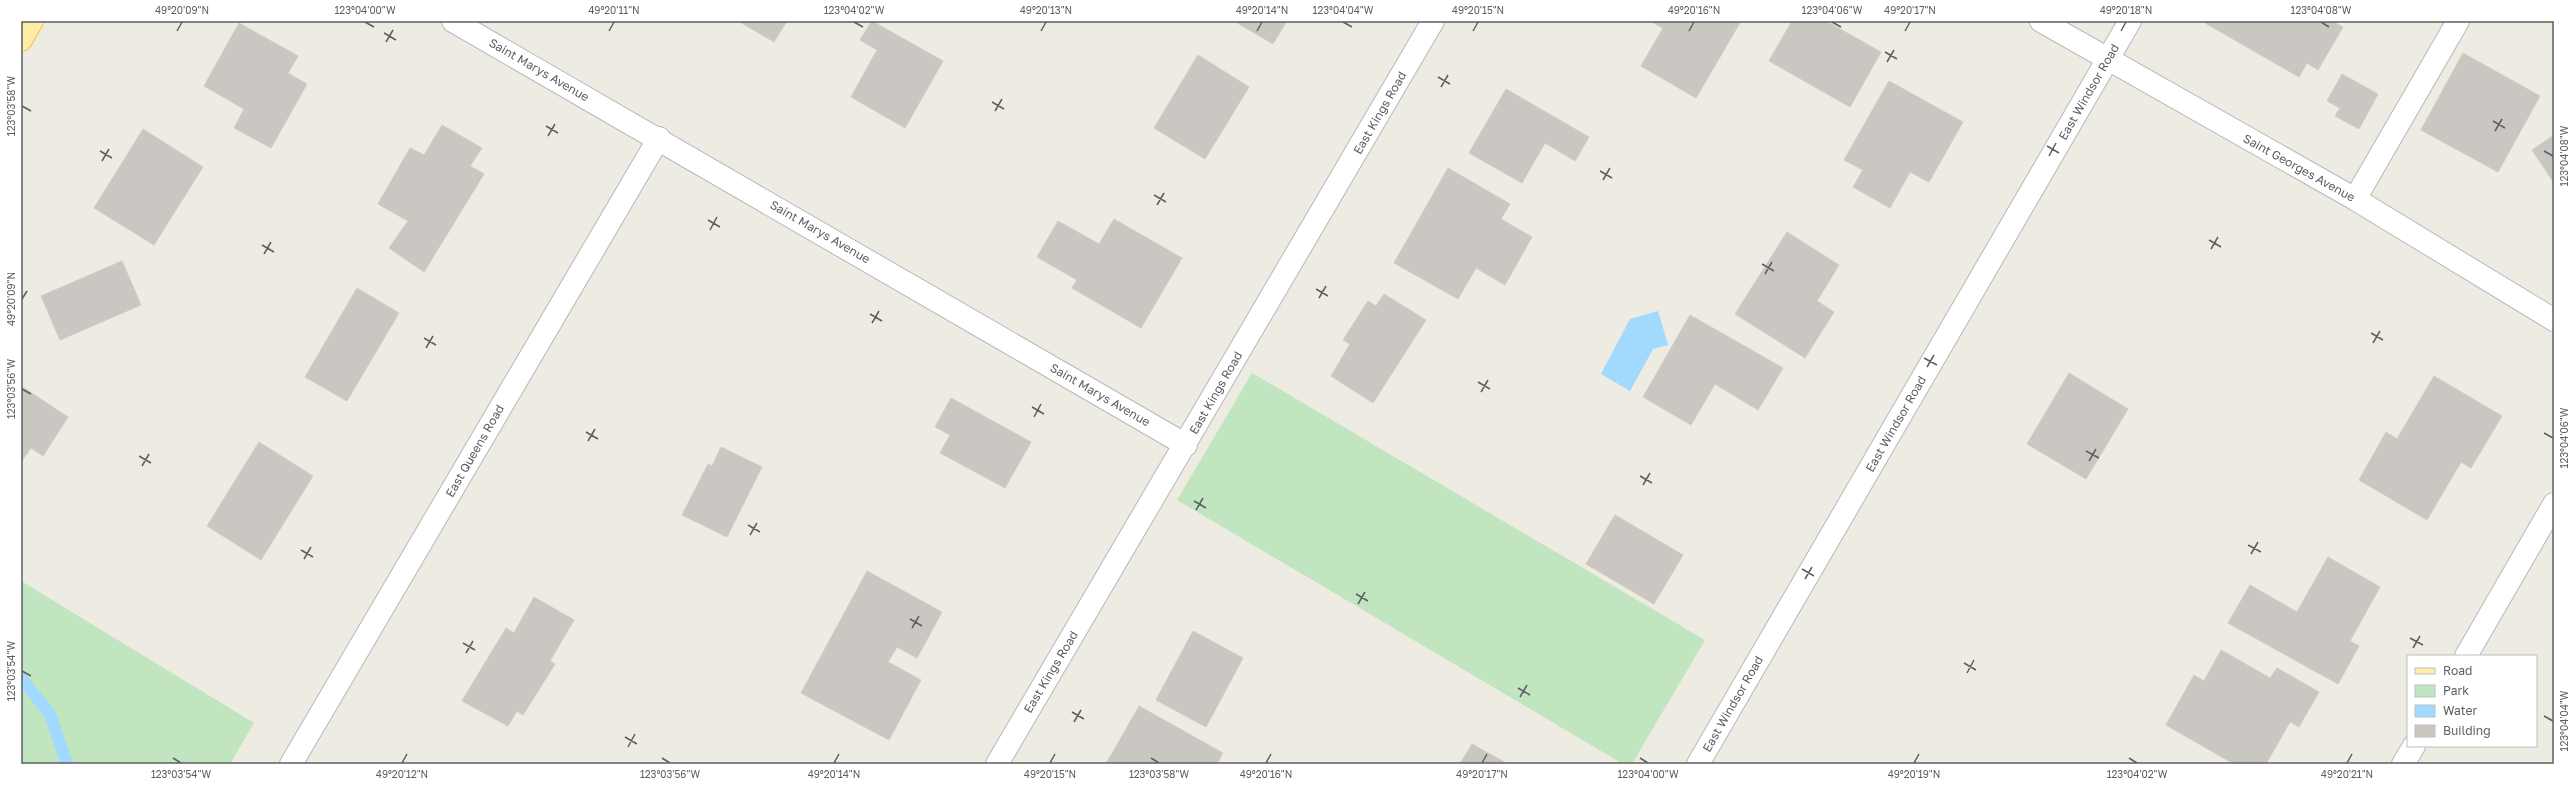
<svg xmlns="http://www.w3.org/2000/svg" width="2575" height="785" viewBox="0 0 2575 785" font-family="'Golos Text',sans-serif">
<style>
.green{fill:#c0e5bf}
.water{fill:#a2d9fe}
.lines{fill:none;stroke-linecap:round;stroke-linejoin:round}
.stream{stroke:#a2d9fe;stroke-width:12}
.building{fill:#cac7c2;stroke:#d2ccc1}
.minor-casing{stroke:#b5b9bd;stroke-width:24}
.major-casing{stroke:#f0c159;stroke-width:24}
.minor{stroke:#fff;stroke-width:22}
.major{stroke:#feeda7;stroke-width:22}
.ticks{fill:none;stroke:#5b5f63;stroke-width:1.5}
.labels{text-anchor:middle;stroke-width:3;stroke-linejoin:round;paint-order:stroke}
.street-label{font-size:12px;fill:#5b5f63;stroke:#fff}
.neatline{fill:none;stroke:#5b5f63;stroke-width:1.5}
.ticks-label{font-size:10px;text-anchor:middle;fill:#5b5f63}
</style>
<rect width="100%" height="100%" fill="#edebe2"/>
<g class="green">
<path d="M 1252,373 L 1705,640 L 1632,764 L 1623,764 L 1177,500 Z"/>
<path d="M 21,581 L 254,723 L 230,764 L 21,764 Z"/>
</g>
<path class="water" d="M 1658,311 L 1668,345 L 1653,349 L 1630,391 L 1601,374 L 1630,319 Z"/>
<g class="lines">
<path class="stream" d="M 21,678 L 50,714 L 67,764"/>
</g>
<g class="building">
<path d="M 738,21 L 787,21 L 774,42 Z"/>
<path d="M 872,21 L 943,61 L 905,128 L 851,97 L 877,50 L 860,40 Z"/>
<path d="M 1234,21 L 1287,21 L 1273,44 Z"/>
<path d="M 1650,21 L 1741,21 L 1696,98 L 1641,66 L 1663,28 Z"/>
<path d="M 1792,21 L 1826,21 L 1881,52 L 1850,107 L 1769,61 Z"/>
<path d="M 2206,21 L 2332,21 L 2343,27 L 2318,70 L 2307,63 L 2299,77 L 2205,23 Z"/>
<path d="M 239,23 L 298,56 L 288,73 L 307,84 L 271,148 L 234,128 L 244,109 L 204,86 Z"/>
<path d="M 2463,53 L 2540,96 L 2498,172 L 2421,130 Z"/>
<path d="M 1198,55 L 1249,87 L 1205,159 L 1154,128 Z"/>
<path d="M 2342,74 L 2378,94 L 2359,129 L 2335,116 L 2340,108 L 2327,101 Z"/>
<path d="M 1889,81 L 1963,122 L 1929,182 L 1910,172 L 1890,208 L 1853,187 L 1863,170 L 1844,160 Z"/>
<path d="M 1506,89 L 1589,137 L 1575,161 L 1545,143 L 1522,183 L 1469,153 Z"/>
<path d="M 442,125 L 482,148 L 470,166 L 484,174 L 424,272 L 389,248 L 408,221 L 378,204 L 410,148 L 424,155 Z"/>
<path d="M 143,129 L 203,167 L 154,245 L 94,208 Z"/>
<path d="M 2554,135 L 2554,183 L 2532,150 Z"/>
<path d="M 1448,168 L 1510,204 L 1501,219 L 1532,237 L 1505,285 L 1476,268 L 1458,299 L 1394,263 Z"/>
<path d="M 1114,219 L 1182,258 L 1141,328 L 1072,288 L 1077,280 L 1037,257 L 1058,221 L 1099,244 Z"/>
<path d="M 1787,232 L 1839,265 L 1817,301 L 1834,312 L 1805,358 L 1735,314 Z"/>
<path d="M 122,261 L 141,305 L 60,340 L 41,296 Z"/>
<path d="M 357,288 L 399,313 L 347,401 L 305,377 Z"/>
<path d="M 1384,294 L 1426,320 L 1373,403 L 1331,376 L 1350,344 L 1343,340 L 1368,301 L 1376,306 Z"/>
<path d="M 1690,315 L 1783,368 L 1758,410 L 1715,384 L 1691,425 L 1643,397 Z"/>
<path d="M 2069,373 L 2128,409 L 2086,479 L 2027,444 Z"/>
<path d="M 2434,376 L 2502,416 L 2471,468 L 2461,462 L 2427,520 L 2359,480 L 2386,432 L 2397,439 Z"/>
<path d="M 21,386 L 68,417 L 43,456 L 31,448 L 21,462 Z"/>
<path d="M 951,398 L 1031,442 L 1005,488 L 940,453 L 950,435 L 935,427 Z"/>
<path d="M 259,442 L 313,476 L 261,560 L 207,526 Z"/>
<path d="M 721,447 L 762,467 L 727,537 L 682,515 L 708,464 L 712,466 Z"/>
<path d="M 1615,515 L 1683,555 L 1654,604 L 1586,564 Z"/>
<path d="M 2328,557 L 2380,587 L 2350,641 L 2359,646 L 2338,684 L 2228,623 L 2250,585 L 2297,612 Z"/>
<path d="M 867,571 L 942,612 L 917,658 L 897,647 L 888,662 L 921,680 L 889,740 L 801,693 Z"/>
<path d="M 534,597 L 574,620 L 550,661 L 555,664 L 523,715 L 517,711 L 508,726 L 462,701 L 506,628 L 514,633 Z"/>
<path d="M 1193,631 L 1243,658 L 1206,727 L 1156,700 Z"/>
<path d="M 2221,650 L 2270,678 L 2277,668 L 2319,692 L 2299,727 L 2290,722 L 2266,764 L 2234,764 L 2166,725 L 2194,675 L 2204,681 Z"/>
<path d="M 1139,706 L 1223,753 L 1217,764 L 1106,764 Z"/>
<path d="M 1472,744 L 1508,764 L 1460,764 Z"/>
</g>
<g class="lines">
<defs>
<g id="minor">
<path d="M 453,21 L 1186,445"/>
<path d="M 2041,21 L 2355,199 L 2554,320"/>
<path d="M 2355,199 L 2458,21"/>
<path d="M 2466,656 L 2554,504"/>
<path d="M 291,764 L 659,138"/>
<path d="M 997,764 L 1433,21"/>
<path d="M 1698,764 L 2130,21"/>
<path d="M 2403,764 L 2414,746"/>
</g>
<path id="major" d="M 21,40 L 32,21"/>
</defs>
<use href="#minor" class="minor-casing"/>
<use href="#major" class="major-casing"/>
<use href="#minor" class="minor"/>
<use href="#major" class="major"/>
</g>
<path class="ticks" d="M 365,22 L 374,27M 854,22 L 863,27M 1343,22 L 1352,27M 1832,22 L 1841,27M 2321,22 L 2329,27M 177,31 L 182,22M 609,31 L 614,22M 1041,31 L 1046,22M 1257,31 L 1262,22M 1473,31 L 1478,22M 1689,31 L 1694,22M 1905,31 L 1910,22M 2121,31 L 2126,22M 384,33 L 396,40M 386,42 L 393,30M 1885,52 L 1897,59M 1887,62 L 1894,50M 1438,77 L 1450,84M 1441,87 L 1448,75M 992,102 L 1004,109M 22,106 L 31,111M 995,111 L 1002,99M 2493,121 L 2505,128M 546,126 L 558,133M 2495,131 L 2502,119M 548,136 L 555,124M 2047,146 L 2059,153M 100,151 L 112,158M 2544,151 L 2553,156M 2049,156 L 2056,143M 102,161 L 109,149M 1600,171 L 1612,178M 1603,180 L 1610,168M 1154,195 L 1166,202M 1157,205 L 1164,193M 708,220 L 720,227M 710,230 L 717,217M 2209,240 L 2221,247M 262,245 L 274,252M 2211,249 L 2218,237M 264,254 L 271,242M 1762,264 L 1774,271M 1765,274 L 1772,262M 1316,289 L 1328,296M 1319,298 L 1326,286M 22,299 L 27,291M 870,314 L 882,321M 872,323 L 879,311M 2371,333 L 2383,340M 424,338 L 436,345M 2373,343 L 2380,331M 426,348 L 433,336M 1924,358 L 1937,365M 1927,367 L 1934,355M 1478,382 L 1490,389M 22,389 L 31,394M 1481,392 L 1488,380M 1032,407 L 1044,414M 1034,417 L 1041,404M 586,432 L 598,439M 2544,433 L 2553,438M 588,441 L 595,429M 2086,451 L 2099,458M 139,456 L 151,463M 2089,461 L 2096,449M 142,466 L 149,454M 1640,476 L 1652,483M 1643,485 L 1650,473M 1194,501 L 1206,508M 1196,510 L 1203,498M 748,525 L 760,532M 750,535 L 757,523M 2248,545 L 2261,552M 301,550 L 313,557M 2251,554 L 2258,542M 304,559 L 311,547M 1802,569 L 1814,576M 1805,579 L 1812,567M 1356,594 L 1368,601M 1358,604 L 1365,592M 910,619 L 922,626M 912,628 L 919,616M 2410,638 L 2423,645M 463,643 L 475,650M 2413,648 L 2420,636M 466,653 L 473,641M 1964,663 L 1976,670M 22,671 L 31,676M 1967,673 L 1974,660M 1518,688 L 1530,695M 1520,697 L 1527,685M 1072,712 L 1084,719M 2544,716 L 2553,721M 1074,722 L 1081,710M 625,737 L 637,744M 628,747 L 635,734M 173,758 L 181,763M 662,758 L 670,763M 1151,758 L 1159,763M 1640,758 L 1648,763M 2129,758 L 2137,763M 402,763 L 407,754M 834,763 L 839,754M 1050,763 L 1055,754M 1266,763 L 1271,754M 1482,763 L 1487,754M 1914,763 L 1919,754M 2347,763 L 2352,754"/>
<g class="labels">
<g class="street-label">
<text transform="translate(539 70) rotate(30)" y="4">Saint Marys Avenue</text>
<text transform="translate(2089 92) rotate(-60)" y="4">East Windsor Road</text>
<text transform="translate(1380 113) rotate(-60)" y="4">East Kings Road</text>
<text transform="translate(2299 168) rotate(29)" y="4">Saint Georges Avenue</text>
<text transform="translate(820 232) rotate(30)" y="4">Saint Marys Avenue</text>
<text transform="translate(1216 393) rotate(-60)" y="4">East Kings Road</text>
<text transform="translate(1100 395) rotate(30)" y="4">Saint Marys Avenue</text>
<text transform="translate(1896 424) rotate(-60)" y="4">East Windsor Road</text>
<text transform="translate(475 451) rotate(-60)" y="4">East Queens Road</text>
<text transform="translate(1051 672) rotate(-59)" y="4">East Kings Road</text>
<text transform="translate(1733 704) rotate(-60)" y="4">East Windsor Road</text>
</g>
</g>
<rect width="2575" height="785" fill="none" stroke="#ffffff" stroke-width="44"/>
<rect x="2407" y="655" width="130" height="92" fill="#ffffff" stroke="#bdbfc1"/>
<rect x="2415" y="668" width="20" height="6" fill="#feeda7" stroke="#bdbfc1"/>
<text x="2443" y="675" font-size="12" fill="#5b5f63">Road</text>
<rect x="2415" y="685" width="20" height="12" fill="#c0e5bf" stroke="#bdbfc1"/>
<text x="2443" y="695" font-size="12" fill="#5b5f63">Park</text>
<rect x="2415" y="705" width="20" height="12" fill="#a2d9fe" stroke="#bdbfc1"/>
<text x="2443" y="715" font-size="12" fill="#5b5f63">Water</text>
<rect x="2415" y="725" width="20" height="12" fill="#cac7c2" stroke="#bdbfc1"/>
<text x="2443" y="735" font-size="12" fill="#5b5f63">Building</text>
<rect x="22" y="22" width="2531" height="741" class="neatline"/>
<g class="ticks-label">
<text x="182" y="14">49°20'09"N</text>
<text x="365" y="14">123°04'00"W</text>
<text x="614" y="14">49°20'11"N</text>
<text x="854" y="14">123°04'02"W</text>
<text x="1046" y="14">49°20'13"N</text>
<text x="1262" y="14">49°20'14"N</text>
<text x="1343" y="14">123°04'04"W</text>
<text x="1478" y="14">49°20'15"N</text>
<text x="1694" y="14">49°20'16"N</text>
<text x="1832" y="14">123°04'06"W</text>
<text x="1910" y="14">49°20'17"N</text>
<text x="2126" y="14">49°20'18"N</text>
<text x="2321" y="14">123°04'08"W</text>
<text transform="translate(11 106) rotate(-90)" y="4">123°03'58"W</text>
<text transform="translate(2564 156) rotate(-90)" y="4">123°04'08"W</text>
<text transform="translate(11 299) rotate(-90)" y="4">49°20'09"N</text>
<text transform="translate(11 389) rotate(-90)" y="4">123°03'56"W</text>
<text transform="translate(2564 438) rotate(-90)" y="4">123°04'06"W</text>
<text transform="translate(11 671) rotate(-90)" y="4">123°03'54"W</text>
<text transform="translate(2564 721) rotate(-90)" y="4">123°04'04"W</text>
<text x="181" y="778">123°03'54"W</text>
<text x="402" y="778">49°20'12"N</text>
<text x="670" y="778">123°03'56"W</text>
<text x="834" y="778">49°20'14"N</text>
<text x="1050" y="778">49°20'15"N</text>
<text x="1159" y="778">123°03'58"W</text>
<text x="1266" y="778">49°20'16"N</text>
<text x="1482" y="778">49°20'17"N</text>
<text x="1648" y="778">123°04'00"W</text>
<text x="1914" y="778">49°20'19"N</text>
<text x="2137" y="778">123°04'02"W</text>
<text x="2347" y="778">49°20'21"N</text>
</g>
</svg>
